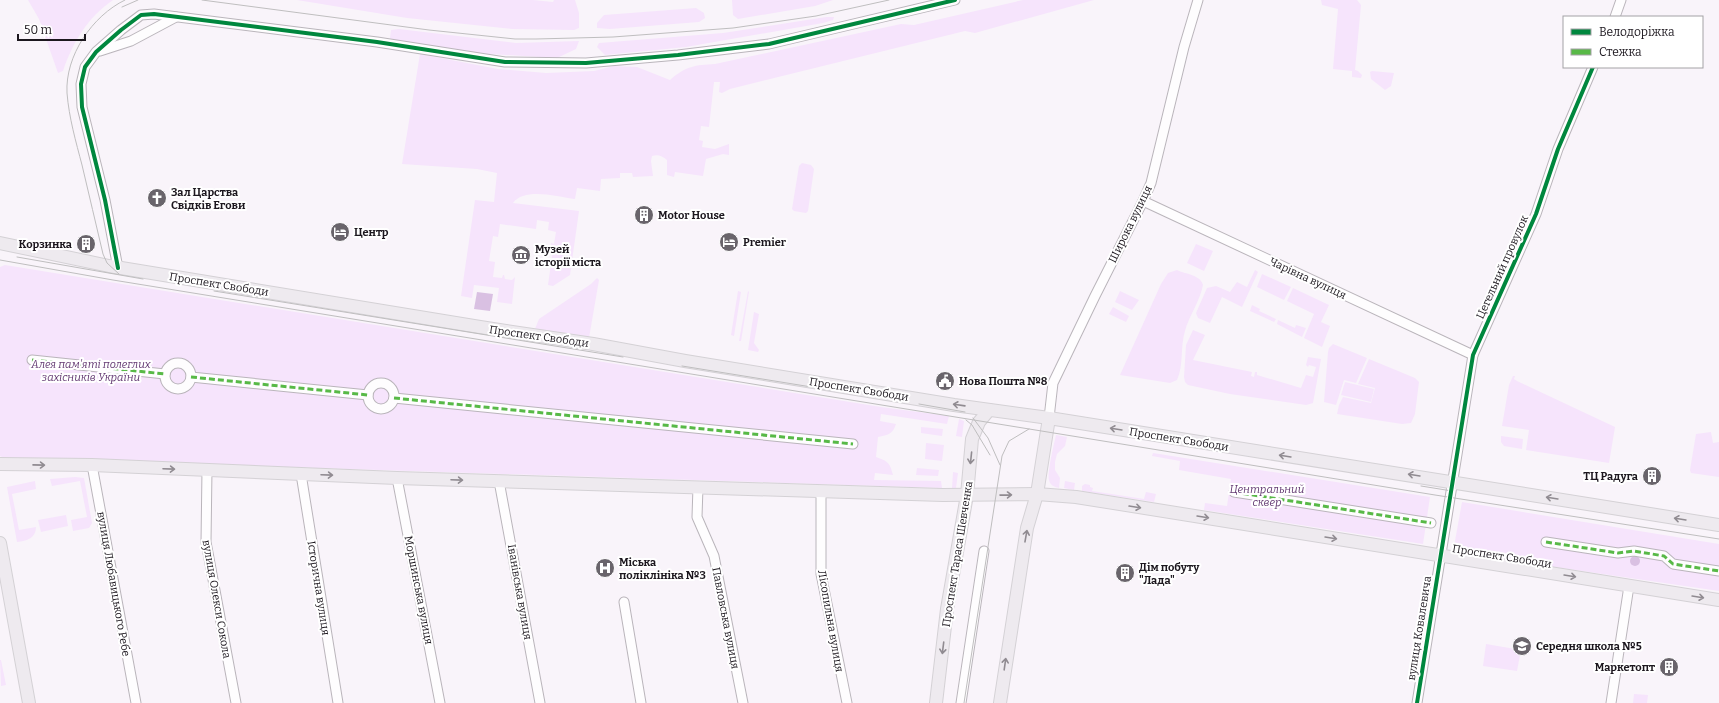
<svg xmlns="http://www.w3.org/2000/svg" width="1719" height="703" viewBox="0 0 1719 703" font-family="Bitter,serif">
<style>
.green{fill:#f6e4fc}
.water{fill:#d9c0e2}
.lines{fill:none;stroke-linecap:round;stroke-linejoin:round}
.minor-casing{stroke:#bab5bb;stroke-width:11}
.major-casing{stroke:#d4d1d5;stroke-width:14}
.minor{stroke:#fefdfe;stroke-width:9}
.major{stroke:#eeeaef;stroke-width:12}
.tram{stroke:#bfbebf;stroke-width:1}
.quiet{stroke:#58b947;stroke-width:3;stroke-dasharray:6 3;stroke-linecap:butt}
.cycleway-casing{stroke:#fff;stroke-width:6}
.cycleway{stroke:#00873e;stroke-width:4}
.oneway{stroke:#908b91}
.labels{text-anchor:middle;stroke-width:4;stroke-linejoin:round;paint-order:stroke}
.poi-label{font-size:11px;font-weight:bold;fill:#1c171e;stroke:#fff;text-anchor:start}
.street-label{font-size:11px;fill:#1c171e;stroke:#fff}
.park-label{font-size:11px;font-style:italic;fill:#633972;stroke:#fff}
</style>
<rect width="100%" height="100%" fill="#f9f4fa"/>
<g class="green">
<path d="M 28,0 L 113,0 C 87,18 73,42 63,71 L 58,73 L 39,19 Z"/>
<path d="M 297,0 L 533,0 L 553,2 L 554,0 L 575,0 L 579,13 L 579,28 L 574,30 L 512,29 L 407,18 Z"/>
<path d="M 732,0 L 833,0 L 815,6 L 738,19 L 733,15 Z"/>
<path d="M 1023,0 L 1094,0 L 975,33 L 965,31 L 730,89 L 722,93 L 719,92 L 720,82 L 714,82 L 709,127 L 701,126 L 699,140 L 703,141 L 702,147 L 715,149 L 729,144 L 729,155 L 723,154 L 706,159 L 703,176 L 675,172 L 674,177 L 667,175 L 667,160 C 662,156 658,154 652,156 L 651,161 L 653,176 L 633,177 L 632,173 L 620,173 L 620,178 L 601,179 L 600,191 L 577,188 L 575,199 C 557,197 525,187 513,203 L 579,211 L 570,275 L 553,286 L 548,285 L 553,250 L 566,252 L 567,248 L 551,246 L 551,243 L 554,244 L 556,232 L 548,230 L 549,222 L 537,220 L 536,229 L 500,224 L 498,237 L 493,236 L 489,261 L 495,262 L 493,277 L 502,278 L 503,275 L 504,275 L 505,279 L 512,280 L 515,277 L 512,304 L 497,302 L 499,288 L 474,285 L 472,298 L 461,296 L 475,200 L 494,202 L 497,173 L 477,169 L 402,164 L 420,54 L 498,69 L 546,73 L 594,71 L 614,66 L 637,67 L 670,80 C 686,66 695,65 715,64 L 901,24 L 914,25 Z"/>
<path d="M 1321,0 L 1357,0 L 1361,5 L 1355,70 L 1358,71 L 1362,75 L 1361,78 L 1352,77 L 1352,71 L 1333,69 L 1338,9 L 1322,5 Z"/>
<path d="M 696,8 L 704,13 L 705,18 L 699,22 L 610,29 L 597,28 L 597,23 L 604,15 Z"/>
<path d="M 826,17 L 834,17 L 833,20 L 823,23 L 686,47 L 605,55 L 597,47 L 599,43 L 723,33 Z"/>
<path d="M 399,29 L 516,43 L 579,41 L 576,49 L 557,58 L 472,53 L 391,41 L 390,38 L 391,30 Z"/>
<path d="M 1372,71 L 1394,73 L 1391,86 L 1385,90 L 1371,79 L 1370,72 Z"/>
<path d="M 802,163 L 811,165 L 814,169 L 808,211 L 806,213 L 794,211 L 792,209 L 799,166 Z"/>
<path d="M 1196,244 L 1213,251 L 1204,271 L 1187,263 Z"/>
<path d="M 5,265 L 881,407 L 949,416 L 947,424 L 881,414 L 880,421 L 896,424 C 893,434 888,435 878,437 L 876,457 C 887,461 890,462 893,475 L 875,473 L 874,480 L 941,481 L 942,488 L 4,458 L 0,456 L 0,267 Z"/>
<path d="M 1177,270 C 1185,274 1201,275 1203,285 C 1200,301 1189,316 1185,331 C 1180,347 1184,365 1177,380 L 1170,383 L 1120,375 L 1161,284 L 1168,273 Z"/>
<path d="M 1255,270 L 1258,272 L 1242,307 L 1222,297 L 1210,323 L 1198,318 L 1196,313 L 1207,288 L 1216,286 L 1230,292 L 1237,282 L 1247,287 Z"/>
<path d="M 1262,274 L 1291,287 L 1284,300 L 1257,287 Z"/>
<path d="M 597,278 L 599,280 L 589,338 L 535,329 L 539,319 L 591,284 Z"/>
<path d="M 1293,288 L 1329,305 L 1321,322 L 1330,326 L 1322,347 L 1304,338 L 1314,314 L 1287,301 Z"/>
<path d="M 738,291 L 741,292 L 734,336 L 731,335 Z"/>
<path d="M 748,291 L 749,292 L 741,341 L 739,341 Z"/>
<path d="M 1120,291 L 1139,300 L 1132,310 L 1115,302 Z"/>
<path d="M 1252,305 L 1260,309 L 1259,311 L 1276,319 L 1274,322 L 1250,311 Z"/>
<path d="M 1113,307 L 1129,316 L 1126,322 L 1109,314 Z"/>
<path d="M 754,312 L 759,314 L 754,343 L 759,350 L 758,352 L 748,350 Z"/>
<path d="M 1278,320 L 1295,328 L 1296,325 L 1306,328 L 1302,337 L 1277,324 Z"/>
<path d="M 1193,330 L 1205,335 L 1193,360 L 1252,372 L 1251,376 L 1254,377 L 1255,372 L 1257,372 L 1257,375 L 1301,388 L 1306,375 L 1313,377 L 1316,367 L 1309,365 L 1308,367 L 1306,365 L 1308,357 L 1321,359 L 1313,403 L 1306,405 L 1230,394 L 1188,385 L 1185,382 L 1184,377 L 1186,345 Z"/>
<path d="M 1333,344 L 1367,358 L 1356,383 L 1344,380 L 1336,405 L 1324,402 L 1328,352 L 1329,348 Z"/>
<path d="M 1369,359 L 1415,378 L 1419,382 L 1415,414 L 1411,423 L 1402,424 L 1337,414 L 1339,405 L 1343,397 L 1371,403 L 1375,388 L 1358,384 Z"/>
<path d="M 1513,376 L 1515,376 L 1514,379 L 1517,381 L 1615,427 L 1609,463 L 1526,450 L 1529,430 L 1502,426 L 1509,385 Z"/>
<path d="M 1345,382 L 1374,389 L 1371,402 L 1341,395 Z"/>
<path d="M 959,419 L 964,421 L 962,437 L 956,436 Z"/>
<path d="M 921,427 L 943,429 L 942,436 L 921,433 Z"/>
<path d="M 1711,432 L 1713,443 L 1719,442 L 1719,477 L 1691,473 L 1690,470 L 1696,434 Z"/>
<path d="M 1056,435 L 1067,437 L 1065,446 L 1057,454 L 1055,462 L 1055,470 L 1060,478 L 1059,488 C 1054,487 1050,485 1049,480 C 1047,473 1054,444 1056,435 Z"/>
<path d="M 1501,436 L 1523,439 L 1522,449 L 1504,446 L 1501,442 Z"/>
<path d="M 926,443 L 944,445 L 942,461 L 925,459 Z"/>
<path d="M 1153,453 L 1430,497 L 1423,544 L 1204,510 L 1205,503 L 1227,506 L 1231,479 L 1179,470 L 1180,461 L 1152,456 Z"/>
<path d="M 917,468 L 939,470 L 938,476 L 916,475 Z"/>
<path d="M 953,472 L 958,473 L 956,488 L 952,488 Z"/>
<path d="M 75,477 L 84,478 L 92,523 L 89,528 L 73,531 L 71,520 L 87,517 L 80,481 L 52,486 L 50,479 Z"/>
<path d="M 35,481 L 36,489 L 12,494 L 19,530 L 36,527 C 36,538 27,541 17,542 L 7,487 Z"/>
<path d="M 1065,481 L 1075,483 L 1074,490 L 1064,488 Z"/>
<path d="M 1085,484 L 1090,485 L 1090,487 L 1093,488 L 1092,491 L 1144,499 L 1146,492 L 1156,494 L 1154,502 L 1082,491 L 1082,486 Z"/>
<path d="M 1462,502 L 1719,544 L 1719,591 L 1453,552 Z"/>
<path d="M 66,515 L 68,526 L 41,532 L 38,520 Z"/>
<path d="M 1486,644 L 1521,650 L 1517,671 L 1483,666 Z"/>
<path d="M 0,660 L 1,660 L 6,685 L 1,686 Z"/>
<path d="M 1634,694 L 1648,695 L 1647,703 L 1633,703 Z"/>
</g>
<g class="water">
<path d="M 477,292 L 493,294 L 490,311 L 474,309 Z"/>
<circle cx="1635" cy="561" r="5"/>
</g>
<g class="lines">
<defs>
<g id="minor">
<path d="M 1615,17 L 1621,0"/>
<path d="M 100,51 L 131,41 L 176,17"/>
<path d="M 1143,201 L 1473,355"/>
<path d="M 118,268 L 105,200 L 82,107 L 81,84 L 85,67 L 96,52 L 121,30 L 141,15 L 154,14 L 377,42 L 505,62 L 586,63 L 678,55 L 769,44 L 955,0"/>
<path d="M 32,360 L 165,374"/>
<circle cx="178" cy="376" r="13"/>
<path d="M 191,377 L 368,395"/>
<circle cx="381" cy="396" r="13"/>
<path d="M 394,398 L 853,444"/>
<path d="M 1049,418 L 1053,383 L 1095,296 L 1143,201 L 1151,183 L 1184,47 L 1198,0"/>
<path d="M 92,465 L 136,703"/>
<path d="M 207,470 L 206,542 L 236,703"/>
<path d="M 301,474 L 338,703"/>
<path d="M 397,478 L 440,703"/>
<path d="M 499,481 L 540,703"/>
<path d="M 698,487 L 697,517 L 714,556 L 743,703"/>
<path d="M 821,491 L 821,574 L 847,703"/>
<path d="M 1234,492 L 1431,523"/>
<path d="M 1546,542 L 1618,553 L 1634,551 L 1664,556 L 1673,564 L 1719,571"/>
<path d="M 624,602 L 641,703"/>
<path d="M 961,703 L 984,551"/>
<path d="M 1417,703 L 1473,355 L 1536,214 L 1558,149 L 1593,67"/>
<path d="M 1611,703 L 1629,586"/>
</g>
<g id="major">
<path d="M 0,243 L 109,266 L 480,327 L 593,344 L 685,361 L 954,405 L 1049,418 L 1719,525"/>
<path d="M 0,464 L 92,465 L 397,478 L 943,495 L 1037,494 L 1076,497 L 1719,600"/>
<path d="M 0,543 L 29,703"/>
<path d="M 936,703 L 947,609 L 967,495 L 972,439 L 979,422 L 989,410"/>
<path d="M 1000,703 L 1027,528 L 1037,494 L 1049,418"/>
</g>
</defs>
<use href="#minor" class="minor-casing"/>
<use href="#major" class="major-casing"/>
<use href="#minor" class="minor"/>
<use href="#major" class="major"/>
<g class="tram">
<path d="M 202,0 L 429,30 L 515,39 L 536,39 L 613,37 L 733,28 L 816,16 L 889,0"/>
<path d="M 122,7 L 138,0"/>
<path d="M 17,257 L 143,279"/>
<path d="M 0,260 L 113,280 L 1435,495 L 1719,539"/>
<path d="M 119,274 L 107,263 L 103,254 C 96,224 89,195 82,165 C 76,142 69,118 67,93 C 65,56 92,16 125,0"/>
<path d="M 214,291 L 623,357"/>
<path d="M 682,366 L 830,390"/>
<path d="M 919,404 L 965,412"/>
<path d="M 973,418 L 988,438 L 1000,465"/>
<path d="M 966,420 L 972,425 L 990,455"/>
<path d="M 1421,486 L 1452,491"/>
<path d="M 964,703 L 1002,456 L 1009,441 L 1029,429"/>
</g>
<g class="quiet">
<path d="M 32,360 L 165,374"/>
<path d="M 191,377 L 368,395"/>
<path d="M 394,398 L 853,444"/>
<path d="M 1234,492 L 1431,523"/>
<path d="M 1546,542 L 1618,553 L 1634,551 L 1664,556 L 1673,564 L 1719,571"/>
</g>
<defs>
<g id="cycleway">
<path d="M 118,268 L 105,200 L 82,107 L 81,84 L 85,67 L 96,52 L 121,30 L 141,15 L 154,14 L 377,42 L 505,62 L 586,63 L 678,55 L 769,44 L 955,0"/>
<path d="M 1417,703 L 1473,355 L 1536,214 L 1558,149 L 1593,67"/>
</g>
</defs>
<use href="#cycleway" class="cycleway-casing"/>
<use href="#cycleway" class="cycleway"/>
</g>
<defs><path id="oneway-shaft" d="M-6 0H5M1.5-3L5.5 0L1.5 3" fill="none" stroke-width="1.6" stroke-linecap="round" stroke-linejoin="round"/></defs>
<g class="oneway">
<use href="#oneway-shaft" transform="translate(959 405) rotate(-172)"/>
<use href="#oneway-shaft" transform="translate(1116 429) rotate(-171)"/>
<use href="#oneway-shaft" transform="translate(1285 456) rotate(-171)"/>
<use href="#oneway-shaft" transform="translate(971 458) rotate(96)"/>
<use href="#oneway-shaft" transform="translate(39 465) rotate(1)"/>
<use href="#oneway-shaft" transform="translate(169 469) rotate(2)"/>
<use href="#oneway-shaft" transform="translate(327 475) rotate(2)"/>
<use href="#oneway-shaft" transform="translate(1414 475) rotate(-171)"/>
<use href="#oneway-shaft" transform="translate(457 480) rotate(2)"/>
<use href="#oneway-shaft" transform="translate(1006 495) rotate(-1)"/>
<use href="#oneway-shaft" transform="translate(1552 498) rotate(-171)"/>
<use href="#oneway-shaft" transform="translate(1135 507) rotate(9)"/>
<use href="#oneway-shaft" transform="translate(1203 517) rotate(9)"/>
<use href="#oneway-shaft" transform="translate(1680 519) rotate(-171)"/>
<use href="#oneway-shaft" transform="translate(1026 536) rotate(-80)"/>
<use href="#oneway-shaft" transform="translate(1331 538) rotate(9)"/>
<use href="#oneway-shaft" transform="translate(1570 576) rotate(9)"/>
<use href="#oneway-shaft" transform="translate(1698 597) rotate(9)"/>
<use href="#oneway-shaft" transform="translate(943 648) rotate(97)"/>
<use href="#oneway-shaft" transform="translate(1005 664) rotate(-82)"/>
</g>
<defs>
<symbol id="church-disc" viewBox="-11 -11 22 22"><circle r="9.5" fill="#69646b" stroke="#fff"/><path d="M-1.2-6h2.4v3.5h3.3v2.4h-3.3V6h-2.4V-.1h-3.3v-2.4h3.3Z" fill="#fff"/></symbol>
<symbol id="building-disc" viewBox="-11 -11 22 22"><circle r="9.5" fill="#69646b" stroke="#fff"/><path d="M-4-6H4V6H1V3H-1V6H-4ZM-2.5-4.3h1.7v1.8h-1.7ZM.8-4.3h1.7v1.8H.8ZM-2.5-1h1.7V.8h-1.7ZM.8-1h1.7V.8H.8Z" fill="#fff"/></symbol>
<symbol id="hotel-disc" viewBox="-11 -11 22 22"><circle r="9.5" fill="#69646b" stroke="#fff"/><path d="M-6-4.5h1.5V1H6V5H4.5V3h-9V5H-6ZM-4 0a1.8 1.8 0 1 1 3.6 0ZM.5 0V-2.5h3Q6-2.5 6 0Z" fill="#fff"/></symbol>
<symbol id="museum-disc" viewBox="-11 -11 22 22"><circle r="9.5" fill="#69646b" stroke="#fff"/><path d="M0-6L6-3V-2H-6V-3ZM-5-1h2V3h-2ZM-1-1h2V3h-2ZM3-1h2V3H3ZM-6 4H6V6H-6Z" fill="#fff"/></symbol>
<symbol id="civic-disc" viewBox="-11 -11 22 22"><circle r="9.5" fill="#69646b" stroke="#fff"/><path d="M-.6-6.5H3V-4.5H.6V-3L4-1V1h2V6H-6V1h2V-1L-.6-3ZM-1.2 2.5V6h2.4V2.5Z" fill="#fff"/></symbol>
<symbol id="hospital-disc" viewBox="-11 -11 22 22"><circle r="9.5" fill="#69646b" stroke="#fff"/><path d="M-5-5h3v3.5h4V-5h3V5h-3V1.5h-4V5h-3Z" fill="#fff"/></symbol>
<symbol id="school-disc" viewBox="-11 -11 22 22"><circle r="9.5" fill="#69646b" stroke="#fff"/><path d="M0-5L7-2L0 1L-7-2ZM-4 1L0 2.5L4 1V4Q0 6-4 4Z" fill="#fff"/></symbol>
</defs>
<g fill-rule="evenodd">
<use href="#church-disc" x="146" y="187" width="22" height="22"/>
<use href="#building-disc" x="633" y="204" width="22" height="22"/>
<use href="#hotel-disc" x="329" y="221" width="22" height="22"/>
<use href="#hotel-disc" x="718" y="231" width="22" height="22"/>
<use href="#building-disc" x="75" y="233" width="22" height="22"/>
<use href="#museum-disc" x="510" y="244" width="22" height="22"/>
<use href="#civic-disc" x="934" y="370" width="22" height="22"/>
<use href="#building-disc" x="1641" y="465" width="22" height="22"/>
<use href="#hospital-disc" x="594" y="557" width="22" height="22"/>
<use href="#building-disc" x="1114" y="562" width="22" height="22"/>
<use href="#school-disc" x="1511" y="635" width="22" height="22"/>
<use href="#building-disc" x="1658" y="656" width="22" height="22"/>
</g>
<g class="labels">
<g class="poi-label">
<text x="171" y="196">Зал Царства<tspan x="171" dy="13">Свiдкiв Егови</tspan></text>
<text x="658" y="219">Motor House</text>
<text x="354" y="236">Центр</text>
<text x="743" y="246">Premier</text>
<text x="72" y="248" text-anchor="end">Корзинка</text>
<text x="535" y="253">Музей<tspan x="535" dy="13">історії міста</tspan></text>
<text x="959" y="385">Нова Пошта №8</text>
<text x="1638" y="480" text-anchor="end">ТЦ Радуга</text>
<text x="619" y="566">Міська<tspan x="619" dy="13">поліклініка №3</tspan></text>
<text x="1139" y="571">Дім побуту<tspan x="1139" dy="13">"Лада"</tspan></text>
<text x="1536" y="650">Середня школа №5</text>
<text x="1655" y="671" text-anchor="end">Маркетопт</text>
</g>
<g class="street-label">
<text transform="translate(1130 224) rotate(-64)" y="4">Широка вулиця</text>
<text transform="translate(1502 267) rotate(-66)" y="4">Цегельний провулок</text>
<text transform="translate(1308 278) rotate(25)" y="4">Чарівна вулиця</text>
<text transform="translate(219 284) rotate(9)" y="4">Проспект Свободи</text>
<text transform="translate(539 336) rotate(8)" y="4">Проспект Свободи</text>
<text transform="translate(859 389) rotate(9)" y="4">Проспект Свободи</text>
<text transform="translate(1179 439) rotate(9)" y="4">Проспект Свободи</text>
<text transform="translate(957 554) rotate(-81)" y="4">Проспект Тараса Шевченка</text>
<text transform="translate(1502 556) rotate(9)" y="4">Проспект Свободи</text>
<text transform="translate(114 584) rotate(80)" y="4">вулиця Любавицького Ребе</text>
<text transform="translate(319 588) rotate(81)" y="4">Історична вулиця</text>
<text transform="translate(419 590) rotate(79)" y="4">Моршинська вулиця</text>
<text transform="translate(520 592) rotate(80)" y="4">Іванівська вулиця</text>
<text transform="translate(217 599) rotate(80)" y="4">вулиця Олекси Сокола</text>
<text transform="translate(726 618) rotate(79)" y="4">Павловська вулиця</text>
<text transform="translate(831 621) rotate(80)" y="4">Лісопильна вулиця</text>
<text transform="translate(1419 628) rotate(-81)" y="4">вулиця Ковалевича</text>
</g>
<g class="park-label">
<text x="91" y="368">Алея пам'яті полеглих<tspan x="91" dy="13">захісників України</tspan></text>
<text x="1267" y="493">Центральний<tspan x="1267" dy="13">сквер</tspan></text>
</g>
</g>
<rect x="1563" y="16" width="140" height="52" fill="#ffffff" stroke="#a4a2a5"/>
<rect x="1571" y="29" width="20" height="6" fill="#00873e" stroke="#a4a2a5"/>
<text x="1599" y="36" font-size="12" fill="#1c171e">Велодоріжка</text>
<rect x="1571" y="49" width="20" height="6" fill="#58b947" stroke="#a4a2a5"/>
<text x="1599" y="56" font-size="12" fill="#1c171e">Стежка</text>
<path d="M18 34v6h67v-6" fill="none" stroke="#1c171e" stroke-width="2"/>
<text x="24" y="34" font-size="12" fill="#1c171e" stroke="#ffffff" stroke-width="3" paint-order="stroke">50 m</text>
</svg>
